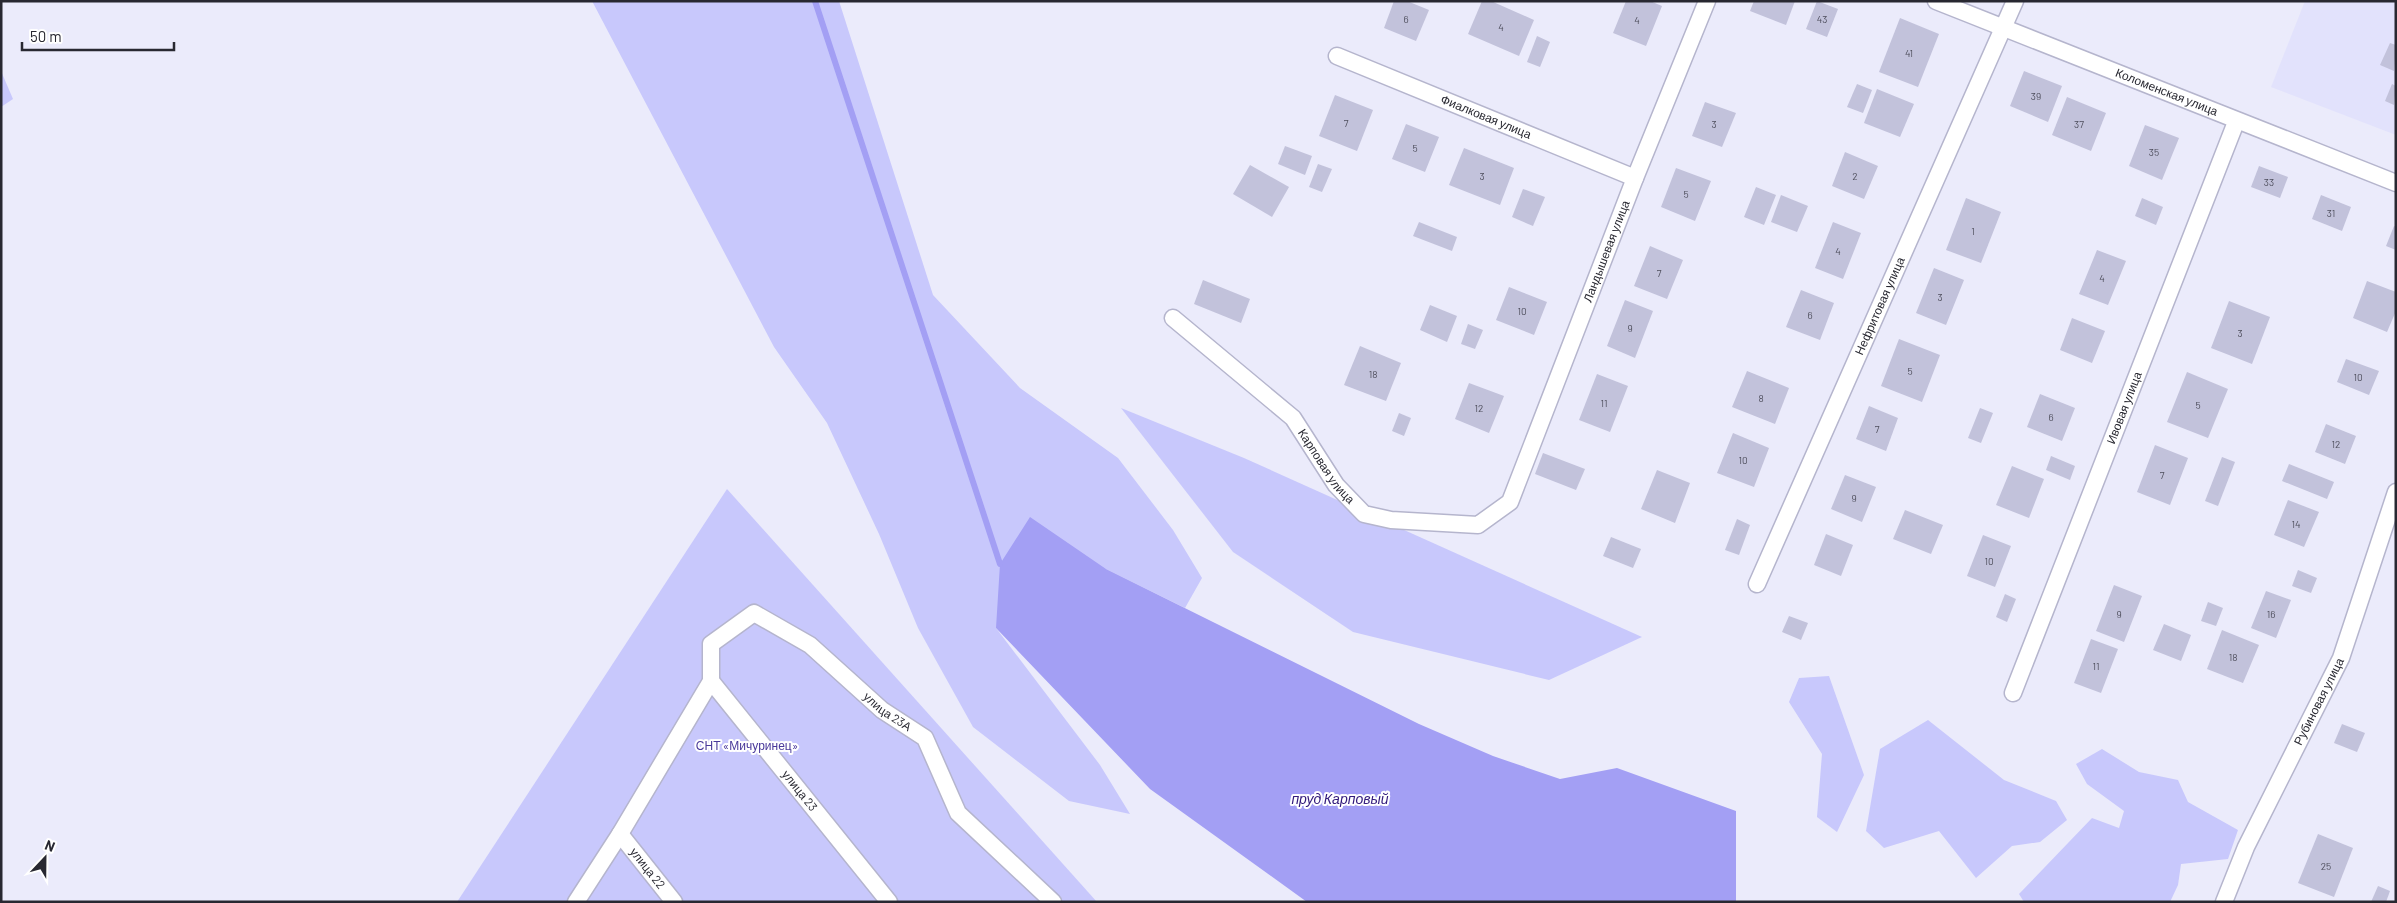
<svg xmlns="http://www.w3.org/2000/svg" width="2397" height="903" viewBox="0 0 2397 903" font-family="Barlow,sans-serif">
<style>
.built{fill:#e2e2fc}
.green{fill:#c8c8fc}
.water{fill:#a39ff4}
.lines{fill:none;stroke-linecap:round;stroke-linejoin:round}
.stream{stroke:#a39ff4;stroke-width:6}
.building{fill:#c2c2db}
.minor-casing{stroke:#b5b5cd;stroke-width:19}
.minor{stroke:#fff;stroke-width:16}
.labels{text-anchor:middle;stroke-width:4;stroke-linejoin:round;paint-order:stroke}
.number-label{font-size:10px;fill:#4e4e5c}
.street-label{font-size:12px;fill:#282831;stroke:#fff}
.park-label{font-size:12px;fill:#49399a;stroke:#fff}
.water-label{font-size:14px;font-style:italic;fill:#321a7b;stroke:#fff}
</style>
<rect width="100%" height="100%" fill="#ebebfb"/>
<path class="built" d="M 2305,1 L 2396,1 L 2396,135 L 2271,87 Z"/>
<g class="green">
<path d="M 592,1 L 839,1 L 933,295 L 1020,388 L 1118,458 L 1173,530 L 1202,578 L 1185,608 L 1106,569 L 996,628 L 1100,765 L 1130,814 L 1069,801 L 973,727 L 918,628 L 879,534 L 827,423 L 774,347 Z"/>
<path d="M 1,71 L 13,99 L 1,107 Z"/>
<path d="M 1121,408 L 1244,458 L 1642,637 L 1549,680 L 1353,632 L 1233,552 Z"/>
<path d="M 727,489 L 1097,902 L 457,902 Z"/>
<path d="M 1829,676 L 1864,775 L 1837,832 L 1817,817 L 1822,754 L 1789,702 L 1799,678 Z"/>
<path d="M 1928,720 L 2004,780 L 2056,801 L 2067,820 L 2040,842 L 2012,846 L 1976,878 L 1939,831 L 1884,848 L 1866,831 L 1880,749 Z"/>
<path d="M 2102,749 L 2139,772 L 2178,780 L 2188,802 L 2238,830 L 2228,859 L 2181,864 L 2178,885 L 2170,902 L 2024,902 L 2019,894 L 2092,818 L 2119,828 L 2124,811 L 2087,784 L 2076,764 Z"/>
</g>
<path class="water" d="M 1030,517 L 1106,569 L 1419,724 L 1493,756 L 1560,779 L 1617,768 L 1736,811 L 1736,902 L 1307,902 L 1150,789 L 996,628 L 1000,564 Z"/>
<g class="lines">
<path class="stream" d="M 815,1 L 1000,564"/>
</g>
<g class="building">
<path d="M 1394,1 L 1407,1 L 1429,10 L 1416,41 L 1384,28 Z"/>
<path d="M 1482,1 L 1491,1 L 1534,20 L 1519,56 L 1468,34 Z"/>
<path d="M 1626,1 L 1650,1 L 1662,6 L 1646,46 L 1613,33 Z"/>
<path d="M 1754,1 L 1795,1 L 1786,25 L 1750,11 Z"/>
<path d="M 1817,1 L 1838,9 L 1827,37 L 1806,29 Z"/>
<path d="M 1900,18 L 1939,34 L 1918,87 L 1879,72 Z"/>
<path d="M 1537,36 L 1550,42 L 1540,67 L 1527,62 Z"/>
<path d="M 2390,43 L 2396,45 L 2394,71 L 2380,65 Z"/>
<path d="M 2024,71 L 2062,86 L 2048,122 L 2010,106 Z"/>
<path d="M 1857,84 L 1872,90 L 1863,113 L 1847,107 Z"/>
<path d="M 2392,84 L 2396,86 L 2394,105 L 2385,101 Z"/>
<path d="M 1877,89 L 1914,104 L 1900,137 L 1864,123 Z"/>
<path d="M 1335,95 L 1373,110 L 1357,151 L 1319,136 Z"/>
<path d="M 2067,97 L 2106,113 L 2091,151 L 2052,135 Z"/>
<path d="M 1705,102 L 1736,113 L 1722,147 L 1692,136 Z"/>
<path d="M 1406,124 L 1439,137 L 1425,172 L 1392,159 Z"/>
<path d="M 2145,125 L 2179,138 L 2162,180 L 2129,166 Z"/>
<path d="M 1285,146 L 1312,156 L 1305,175 L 1278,164 Z"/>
<path d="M 1464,148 L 1514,168 L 1500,205 L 1449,185 Z"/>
<path d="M 1845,152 L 1878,166 L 1864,199 L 1832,186 Z"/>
<path d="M 1318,164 L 1332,169 L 1322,192 L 1309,187 Z"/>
<path d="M 1250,165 L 1289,187 L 1272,217 L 1233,194 Z"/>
<path d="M 2259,166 L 2288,177 L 2280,198 L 2251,187 Z"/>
<path d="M 1676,168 L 1711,181 L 1695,221 L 1661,207 Z"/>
<path d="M 1756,187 L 1776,195 L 1764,225 L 1744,217 Z"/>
<path d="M 1523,189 L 1545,197 L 1533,226 L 1512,217 Z"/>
<path d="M 1781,195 L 1808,206 L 1797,232 L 1771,222 Z"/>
<path d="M 2321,195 L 2351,207 L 2342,231 L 2312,219 Z"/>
<path d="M 1966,198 L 2001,212 L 1981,263 L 1946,250 Z"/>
<path d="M 2142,198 L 2163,207 L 2156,225 L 2135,216 Z"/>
<path d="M 1419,222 L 1457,237 L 1452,251 L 1413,236 Z"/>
<path d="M 1833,222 L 1861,233 L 1843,279 L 1815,268 Z"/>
<path d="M 2394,226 L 2396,227 L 2396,250 L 2386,246 Z"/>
<path d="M 1650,246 L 1683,260 L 1667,299 L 1634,286 Z"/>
<path d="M 2097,250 L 2126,261 L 2108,305 L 2079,294 Z"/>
<path d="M 1934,268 L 1964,280 L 1946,325 L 1916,313 Z"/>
<path d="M 1203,280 L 1250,299 L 1241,323 L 1194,304 Z"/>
<path d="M 2367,281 L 2396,292 L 2396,311 L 2387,332 L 2353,318 Z"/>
<path d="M 1509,287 L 1547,302 L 1534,335 L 1496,320 Z"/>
<path d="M 1801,290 L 1834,303 L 1820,340 L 1786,327 Z"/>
<path d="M 1625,300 L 1653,311 L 1635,358 L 1607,346 Z"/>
<path d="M 2229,301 L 2270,317 L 2252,364 L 2211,348 Z"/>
<path d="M 1430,305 L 1457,316 L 1447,342 L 1420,330 Z"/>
<path d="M 2072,318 L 2105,331 L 2092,363 L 2060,350 Z"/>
<path d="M 1468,324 L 1483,330 L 1475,349 L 1461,344 Z"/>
<path d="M 1899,339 L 1940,355 L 1922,402 L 1881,386 Z"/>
<path d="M 1360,346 L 1401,363 L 1386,401 L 1344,385 Z"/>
<path d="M 2346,359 L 2379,371 L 2369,395 L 2337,382 Z"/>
<path d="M 1747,371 L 1789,388 L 1775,424 L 1732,407 Z"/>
<path d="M 2187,372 L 2228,389 L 2208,438 L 2167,422 Z"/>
<path d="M 1597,374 L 1628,386 L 1610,432 L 1579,420 Z"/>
<path d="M 1469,383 L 1504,396 L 1489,433 L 1455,419 Z"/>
<path d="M 2040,394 L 2075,408 L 2062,441 L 2027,427 Z"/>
<path d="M 1869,406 L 1898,418 L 1886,451 L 1856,439 Z"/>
<path d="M 1980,408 L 1993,413 L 1981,443 L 1968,438 Z"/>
<path d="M 1399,413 L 1411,418 L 1404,436 L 1392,431 Z"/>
<path d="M 2326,424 L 2356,436 L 2345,464 L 2315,452 Z"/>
<path d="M 1733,433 L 1769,448 L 1754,487 L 1717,473 Z"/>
<path d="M 2155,445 L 2188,458 L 2170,505 L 2137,492 Z"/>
<path d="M 1543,453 L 1585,469 L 1576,490 L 1535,474 Z"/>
<path d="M 2051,456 L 2075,466 L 2070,480 L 2046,470 Z"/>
<path d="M 2222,457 L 2235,462 L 2218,506 L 2205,501 Z"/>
<path d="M 2289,464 L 2334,482 L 2327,499 L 2282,481 Z"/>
<path d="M 2012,466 L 2044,479 L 2029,518 L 1996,505 Z"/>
<path d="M 1657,470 L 1690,483 L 1675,523 L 1641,509 Z"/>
<path d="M 1845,475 L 1876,487 L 1862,522 L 1831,509 Z"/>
<path d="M 2288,500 L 2319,512 L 2304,547 L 2274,535 Z"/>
<path d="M 1905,510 L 1943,525 L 1931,554 L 1893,539 Z"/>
<path d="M 1737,519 L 1750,525 L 1739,555 L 1725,550 Z"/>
<path d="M 1826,534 L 1853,545 L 1841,576 L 1814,565 Z"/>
<path d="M 1983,535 L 2011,546 L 1995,587 L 1967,576 Z"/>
<path d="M 1611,537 L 1641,549 L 1633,568 L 1603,556 Z"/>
<path d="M 2298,570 L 2317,578 L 2311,593 L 2292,586 Z"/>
<path d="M 2114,585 L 2142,596 L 2124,642 L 2096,631 Z"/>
<path d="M 2266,591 L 2291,600 L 2276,638 L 2251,628 Z"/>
<path d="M 2005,594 L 2016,599 L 2007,622 L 1996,617 Z"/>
<path d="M 2208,602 L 2223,608 L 2216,626 L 2201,621 Z"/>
<path d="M 1789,616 L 1808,623 L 1801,640 L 1782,632 Z"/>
<path d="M 2164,624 L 2191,635 L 2181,661 L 2153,650 Z"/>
<path d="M 2222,630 L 2259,645 L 2243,683 L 2207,669 Z"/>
<path d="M 2091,639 L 2118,649 L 2101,693 L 2074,683 Z"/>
<path d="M 2342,724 L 2365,733 L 2357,752 L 2334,743 Z"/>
<path d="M 2318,834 L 2353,848 L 2334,897 L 2298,883 Z"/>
<path d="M 2378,886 L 2390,891 L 2386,902 L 2371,902 Z"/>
</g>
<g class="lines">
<defs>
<g id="minor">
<path id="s1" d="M 1936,1 L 2396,183"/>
<path id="s2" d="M 1337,56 L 1635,178"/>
<path id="s3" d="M 1173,318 L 1293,418 L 1336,485 L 1364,514 L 1391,520 L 1478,525 L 1510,502 L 1635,178 L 1707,1"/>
<path id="s4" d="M 1757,584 L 2015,1"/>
<path id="s5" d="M 711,681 L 889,902"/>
<path id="s6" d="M 2013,693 L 2236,122"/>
<path id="s7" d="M 620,834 L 674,902"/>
<path id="s8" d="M 576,902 L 620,834 L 711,681 L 711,644 L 754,613 L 810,645 L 882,710 L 925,738 L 958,813 L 1053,902"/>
<path id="s9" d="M 2224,902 L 2246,847 L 2341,658 L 2396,492"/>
</g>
</defs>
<use href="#minor" class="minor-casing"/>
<use href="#minor" class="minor"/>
</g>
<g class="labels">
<g class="number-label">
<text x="1406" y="23">6</text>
<text x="1822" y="23">43</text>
<text x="1637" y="24">4</text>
<text x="1501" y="31">4</text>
<text x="1909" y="57">41</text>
<text x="2036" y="100">39</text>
<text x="1346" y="127">7</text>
<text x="1714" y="128">3</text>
<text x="2079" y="128">37</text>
<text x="1415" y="152">5</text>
<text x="2154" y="156">35</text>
<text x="1482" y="180">3</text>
<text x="1855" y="180">2</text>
<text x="2269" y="186">33</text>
<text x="1686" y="198">5</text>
<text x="2331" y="217">31</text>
<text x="1973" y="235">1</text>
<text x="1838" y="255">4</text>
<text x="1659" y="277">7</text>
<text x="2102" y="282">4</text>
<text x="1940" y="301">3</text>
<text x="1522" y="315">10</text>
<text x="1810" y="319">6</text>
<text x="1630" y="332">9</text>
<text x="2240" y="337">3</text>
<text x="1910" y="375">5</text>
<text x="1373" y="378">18</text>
<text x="2358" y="381">10</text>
<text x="1761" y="402">8</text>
<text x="1604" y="407">11</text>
<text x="2198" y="409">5</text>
<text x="1479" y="412">12</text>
<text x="2051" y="421">6</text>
<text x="1877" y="433">7</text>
<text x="2336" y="448">12</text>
<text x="1743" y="464">10</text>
<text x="2162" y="479">7</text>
<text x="1854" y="502">9</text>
<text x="2296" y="528">14</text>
<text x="1989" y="565">10</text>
<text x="2119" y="618">9</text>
<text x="2271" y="618">16</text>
<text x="2233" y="661">18</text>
<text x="2096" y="670">11</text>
<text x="2326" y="870">25</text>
</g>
<g class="street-label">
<text dy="4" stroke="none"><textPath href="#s1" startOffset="248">Коломенская улица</textPath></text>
<text dy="4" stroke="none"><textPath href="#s2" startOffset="161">Фиалковая улица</textPath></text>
<text dy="4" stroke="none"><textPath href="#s3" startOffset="699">Ландышевая улица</textPath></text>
<text dy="4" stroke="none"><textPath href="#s4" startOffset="304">Нефритовая улица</textPath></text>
<text dy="4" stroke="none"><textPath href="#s6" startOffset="306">Ивовая улица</textPath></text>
<text dy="4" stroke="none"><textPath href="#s3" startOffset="215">Карповая улица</textPath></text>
<text dy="4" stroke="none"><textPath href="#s9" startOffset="222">Рубиновая улица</textPath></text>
<text dy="4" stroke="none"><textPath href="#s8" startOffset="516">улица 23А</textPath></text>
<text dy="4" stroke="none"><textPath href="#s5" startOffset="141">улица 23</textPath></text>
<text dy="4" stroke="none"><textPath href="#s7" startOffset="44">улица 22</textPath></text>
</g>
<g class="park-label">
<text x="747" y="750">СНТ «Мичуринец»</text>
</g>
<g class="water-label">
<text x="1340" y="804">пруд Карповый</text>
</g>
</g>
<rect width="2397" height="903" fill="none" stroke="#282831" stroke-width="5"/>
<g transform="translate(45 858) rotate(22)" stroke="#ffffff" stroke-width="4" paint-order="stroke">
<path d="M0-4L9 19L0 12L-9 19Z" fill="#282831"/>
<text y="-8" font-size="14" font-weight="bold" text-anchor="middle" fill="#282831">N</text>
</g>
<path d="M22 42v8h152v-8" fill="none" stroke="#282831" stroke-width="2.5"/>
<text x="30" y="42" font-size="15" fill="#282831" stroke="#ffffff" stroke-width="4" paint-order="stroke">50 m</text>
</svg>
